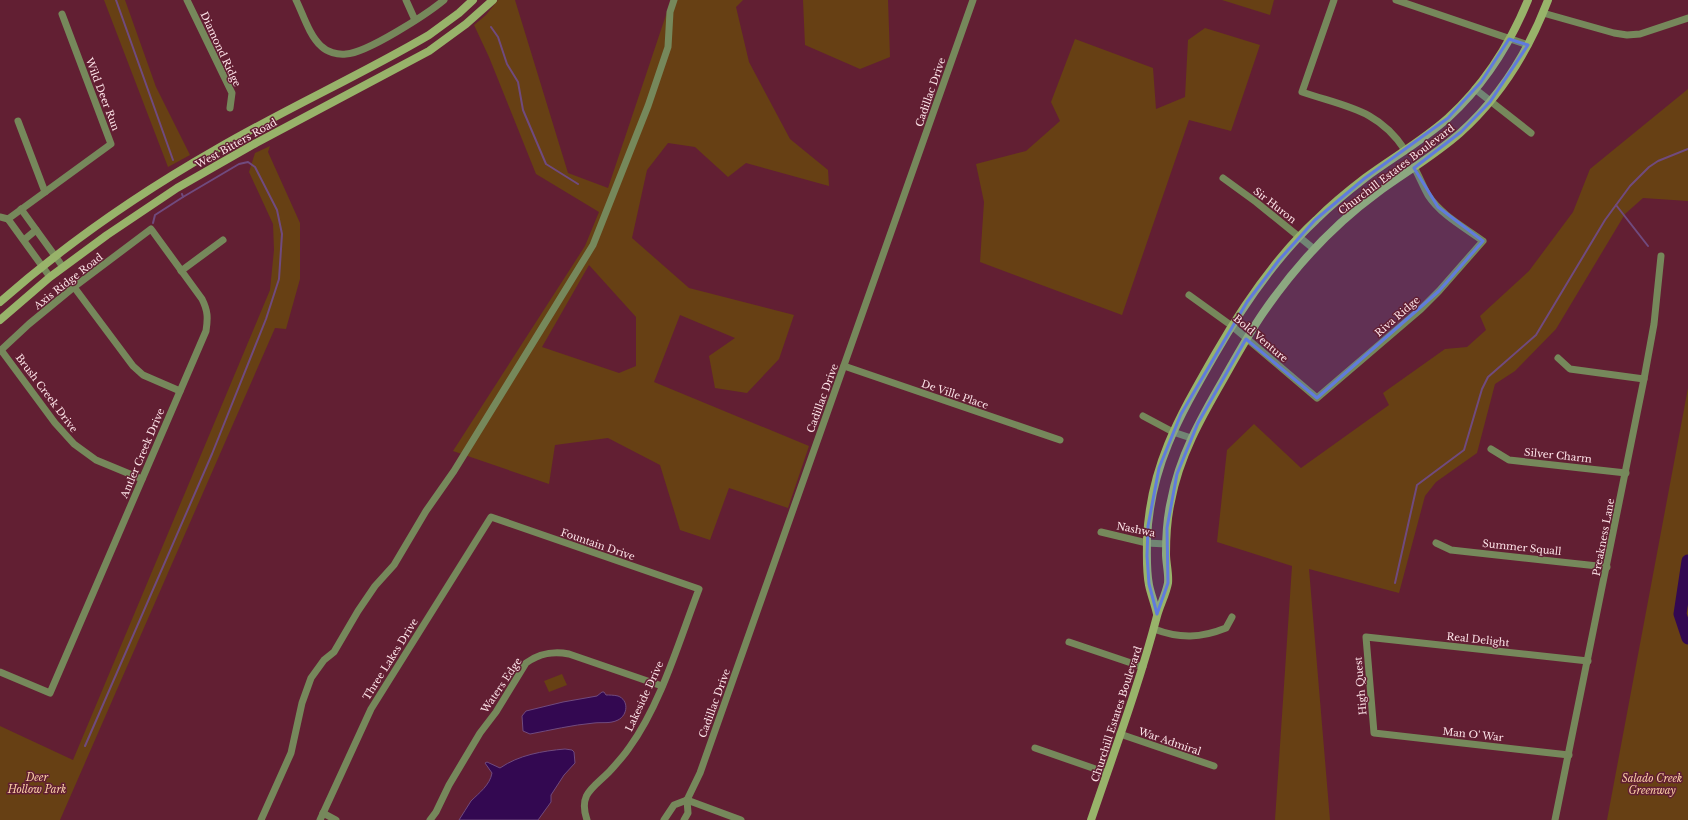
<svg xmlns="http://www.w3.org/2000/svg" width="1688" height="820" viewBox="0 0 1688 820" font-family="'Libre Baskerville',serif">
<style>
.green{fill:#674014;fill-rule:evenodd}
.water{fill:#330851;stroke:#704a7e}
.lines{fill:none;stroke-linecap:round;stroke-linejoin:round}
.stream{stroke:#704a7e;stroke-width:2}
.river{stroke:#330851;stroke-width:13}
.street{stroke:#76885b;stroke-width:7}
.secondary{stroke:#98b36a;stroke-width:8}
.marked{fill:#607bdd;fill-opacity:0.2;stroke:#607bdd;stroke-width:3;stroke-linejoin:round}
.labels{text-anchor:middle;stroke-width:3;stroke-linejoin:round;paint-order:stroke}
.street-label{font-size:10px;fill:#fde3e8;stroke:#621f33}
.park-label{font-size:10px;font-style:italic;fill:#facfa6;stroke:#621f33}
</style>
<rect width="100%" height="100%" fill="#621f33"/>
<g class="green">
<path d="M 104,0 L 125,0 L 156,87 L 190,155 L 168,167 Z"/>
<path d="M 498,0 L 515,0 L 568,173 L 608,188 L 671,0 L 743,0 L 736,7 L 749,62 L 790,139 L 828,170 L 829,186 L 746,163 L 728,177 L 695,147 L 668,143 L 647,170 L 632,238 L 689,288 L 794,315 L 779,359 L 747,393 L 715,388 L 709,356 L 735,338 L 680,315 L 654,382 L 809,446 L 788,508 L 729,488 L 710,540 L 680,530 L 660,465 L 608,438 L 555,445 L 549,484 L 453,451 L 585,246 L 599,212 L 536,174 L 489,57 L 474,25 L 486,15 ZM 589,265 L 636,317 L 636,366 L 619,373 L 542,347 Z"/>
<path d="M 803,0 L 888,0 L 890,57 L 860,69 L 805,45 Z"/>
<path d="M 1222,0 L 1274,0 L 1270,15 Z"/>
<path d="M 1205,28 L 1260,45 L 1231,131 L 1189,120 L 1122,315 L 980,262 L 984,202 L 976,164 L 1026,151 L 1060,121 L 1051,102 L 1075,39 L 1153,68 L 1156,109 L 1185,97 L 1188,40 Z"/>
<path d="M 1688,89 L 1688,201 L 1643,198 L 1625,214 L 1556,329 L 1515,371 L 1495,384 L 1477,453 L 1436,482 L 1425,496 L 1399,593 L 1309,569 L 1330,820 L 1275,820 L 1292,566 L 1217,542 L 1227,450 L 1254,424 L 1301,468 L 1389,405 L 1383,393 L 1445,349 L 1467,347 L 1486,330 L 1480,316 L 1529,271 L 1573,212 L 1590,169 Z"/>
<path d="M 270,146 L 268,152 L 300,223 L 300,279 L 286,329 L 275,328 L 60,820 L 0,820 L 0,726 L 73,760 L 270,290 L 274,250 L 273,224 L 249,172 L 255,153 Z"/>
<path d="M 1688,388 L 1688,820 L 1607,820 Z"/>
<path d="M 562,674 L 567,685 L 549,692 L 544,681 Z"/>
</g>
<g class="water">
<path d="M 602,692 L 604,692 L 606,695 C 609,695 614,695 618,696 C 629,700 628,715 618,720 C 610,724 602,722 594,723 C 572,725 551,730 530,734 L 523,731 L 522,716 L 526,711 L 563,702 L 597,696 Z"/>
<path d="M 565,749 L 572,750 L 574,752 L 575,763 L 564,775 L 551,795 L 551,802 L 538,820 L 459,820 C 463,814 467,807 471,801 C 479,793 490,785 492,773 L 485,763 L 487,762 L 500,768 C 519,755 542,751 565,749 Z"/>
</g>
<g class="lines">
<g class="stream">
<path d="M 116,0 L 173,160"/>
<path d="M 491,27 L 498,37 L 507,64 L 518,82 L 523,110 L 546,164 L 578,184"/>
<path d="M 1616,205 L 1648,246"/>
<path d="M 153,223 L 155,215 L 183,197"/>
<path d="M 1395,583 L 1417,485 L 1464,450 L 1482,389 L 1488,377 L 1536,335 L 1605,220 L 1630,186 L 1649,167 L 1658,161 L 1688,149"/>
<path d="M 85,746 L 212,454 L 266,319 L 279,279 L 282,234 L 277,210 L 255,167 L 248,162 L 239,164 L 183,197 L 182,194"/>
</g>
<path class="river" d="M 1688,561 L 1680,614 L 1688,638"/>
<g class="street">
<path d="M 187,0 L 232,93 L 230,108"/>
<path d="M 296,0 C 303,14 309,35 321,46 C 327,52 337,55 346,54 C 367,53 427,14 444,0"/>
<path d="M 406,0 L 415,20"/>
<path d="M 1334,0 L 1302,92 C 1346,107 1378,109 1405,150"/>
<path d="M 1396,0 L 1528,45"/>
<path d="M 1543,13 L 1614,33 L 1627,35 L 1640,34 L 1688,18"/>
<path d="M 1475,89 L 1531,133"/>
<path d="M 18,121 L 45,192"/>
<path d="M 1223,178 L 1256,202 L 1314,249"/>
<path d="M 21,209 L 63,267"/>
<path d="M 0,217 L 8,219 L 111,144 L 62,14"/>
<path d="M 8,219 L 50,277"/>
<path d="M 24,240 L 36,230"/>
<path d="M 181,271 L 223,240"/>
<path d="M 74,287 L 133,366 L 143,375 L 180,391"/>
<path d="M 1189,295 L 1232,326 L 1317,398 L 1421,309 L 1439,291 L 1483,241 C 1464,227 1441,215 1428,195 C 1423,186 1419,176 1414,167"/>
<path d="M 1,350 L 55,423 L 74,444 L 96,460 L 142,479"/>
<path d="M 0,351 L 29,324 L 74,287 L 151,229 L 202,299 C 208,311 208,318 206,331 L 50,693 L 0,672"/>
<path d="M 1558,358 L 1570,369 L 1644,379"/>
<path d="M 844,366 L 1060,440"/>
<path d="M 1143,416 L 1173,432 L 1191,438"/>
<path d="M 1491,449 L 1509,460 L 1626,473"/>
<path d="M 1101,532 L 1147,543 L 1166,544"/>
<path d="M 1436,543 L 1451,550 L 1607,567"/>
<path d="M 1154,629 C 1180,639 1201,638 1226,628 L 1232,617"/>
<path d="M 1069,642 L 1143,667"/>
<path d="M 1120,734 L 1214,766"/>
<path d="M 1035,748 L 1107,773"/>
<path d="M 1569,755 L 1374,733 L 1366,637 L 1588,661"/>
<path d="M 687,800 L 700,773 L 973,0"/>
<path d="M 687,800 L 741,820"/>
<path d="M 323,813 L 336,820"/>
<path d="M 261,820 L 291,753 L 302,703 L 311,678 L 324,660 L 334,652 L 358,611 L 375,586 L 394,565 L 426,511 L 454,471 L 593,245 L 648,106 L 668,47 L 670,12 L 674,0"/>
<path d="M 320,820 L 371,709 L 491,517 L 699,589 C 679,641 661,704 629,748 C 623,757 616,764 609,772 C 593,788 578,794 587,820"/>
<path d="M 430,820 L 436,812 L 449,785 L 480,733 L 496,712 L 526,663 C 540,653 553,651 569,654 L 662,686"/>
<path d="M 664,820 L 674,805 L 687,800"/>
<path d="M 684,820 L 688,813 L 687,800"/>
<path d="M 1555,820 L 1644,379 L 1654,324 L 1661,256"/>
</g>
<g class="secondary">
<path d="M 0,302 C 66,244 138,194 215,150 C 285,109 359,76 429,35 L 459,13 L 473,0"/>
<path d="M 0,320 L 50,277 L 107,235 L 177,188 L 256,143 L 429,51 L 466,24 L 493,0"/>
<path d="M 1157,614 C 1155,604 1151,595 1149,585 C 1146,570 1147,554 1147,539 C 1150,467 1179,417 1214,356 C 1242,307 1274,259 1316,220 C 1331,205 1348,191 1365,178 C 1392,158 1422,141 1448,118 C 1483,86 1510,44 1528,0"/>
<path d="M 1091,820 C 1114,752 1139,685 1157,616 C 1160,605 1166,594 1168,583 C 1169,574 1166,563 1166,554 C 1166,536 1167,518 1171,501 C 1179,457 1201,418 1223,380 C 1236,357 1248,335 1263,313 C 1294,268 1332,226 1377,193 C 1404,173 1434,156 1460,133 C 1500,97 1529,50 1548,0"/>
</g>
</g>
<path class="marked" d="M 1509,39 L 1528,45 L 1490,102 L 1461,132 L 1414,168 L 1438,207 L 1483,241 L 1439,291 L 1317,398 L 1246,339 L 1198,423 L 1177,474 L 1167,528 L 1168,583 L 1157,614 L 1149,584 L 1147,556 L 1148,526 L 1159,468 L 1181,414 L 1247,302 L 1279,260 L 1315,220 L 1365,178 L 1448,118 L 1481,82 Z"/>
<g class="labels">
<g class="street-label">
<text transform="translate(221 49) rotate(65)" y="4">Diamond Ridge</text>
<text transform="translate(930 92) rotate(-71)" y="4">Cadillac Drive</text>
<text transform="translate(103 94) rotate(69)" y="4">Wild Deer Run</text>
<text transform="translate(236 143) rotate(-29)" y="4">West Bitters Road</text>
<text transform="translate(1396 169) rotate(-37)" y="4">Churchill Estates Boulevard</text>
<text transform="translate(1275 205) rotate(38)" y="4">Sir Huron</text>
<text transform="translate(68 281) rotate(-38)" y="4">Axis Ridge Road</text>
<text transform="translate(1397 316) rotate(-41)" y="4">Riva Ridge</text>
<text transform="translate(1261 338) rotate(40)" y="4">Bold Venture</text>
<text transform="translate(47 393) rotate(53)" y="4">Brush Creek Drive</text>
<text transform="translate(955 394) rotate(19)" y="4">De Ville Place</text>
<text transform="translate(822 398) rotate(-70)" y="4">Cadillac Drive</text>
<text transform="translate(142 453) rotate(-67)" y="4">Antler Creek Drive</text>
<text transform="translate(1558 455) rotate(6)" y="4">Silver Charm</text>
<text transform="translate(1136 529) rotate(11)" y="4">Nashwa</text>
<text transform="translate(1603 537) rotate(-79)" y="4">Preakness Lane</text>
<text transform="translate(598 544) rotate(19)" y="4">Fountain Drive</text>
<text transform="translate(1522 547) rotate(6)" y="4">Summer Squall</text>
<text transform="translate(1478 639) rotate(6)" y="4">Real Delight</text>
<text transform="translate(390 659) rotate(-58)" y="4">Three Lakes Drive</text>
<text transform="translate(501 685) rotate(-56)" y="4">Waters Edge</text>
<text transform="translate(1360 686) rotate(-95)" y="4">High Quest</text>
<text transform="translate(644 696) rotate(-65)" y="4">Lakeside Drive</text>
<text transform="translate(714 703) rotate(-70)" y="4">Cadillac Drive</text>
<text transform="translate(1116 714) rotate(-72)" y="4">Churchill Estates Boulevard</text>
<text transform="translate(1473 734) rotate(6)" y="4">Man O' War</text>
<text transform="translate(1170 741) rotate(19)" y="4">War Admiral</text>
</g>
<g class="park-label">
<text x="37" y="781">Deer<tspan x="37" dy="12">Hollow Park</tspan></text>
<text x="1652" y="782">Salado Creek<tspan x="1652" dy="12">Greenway</tspan></text>
</g>
</g>
</svg>
